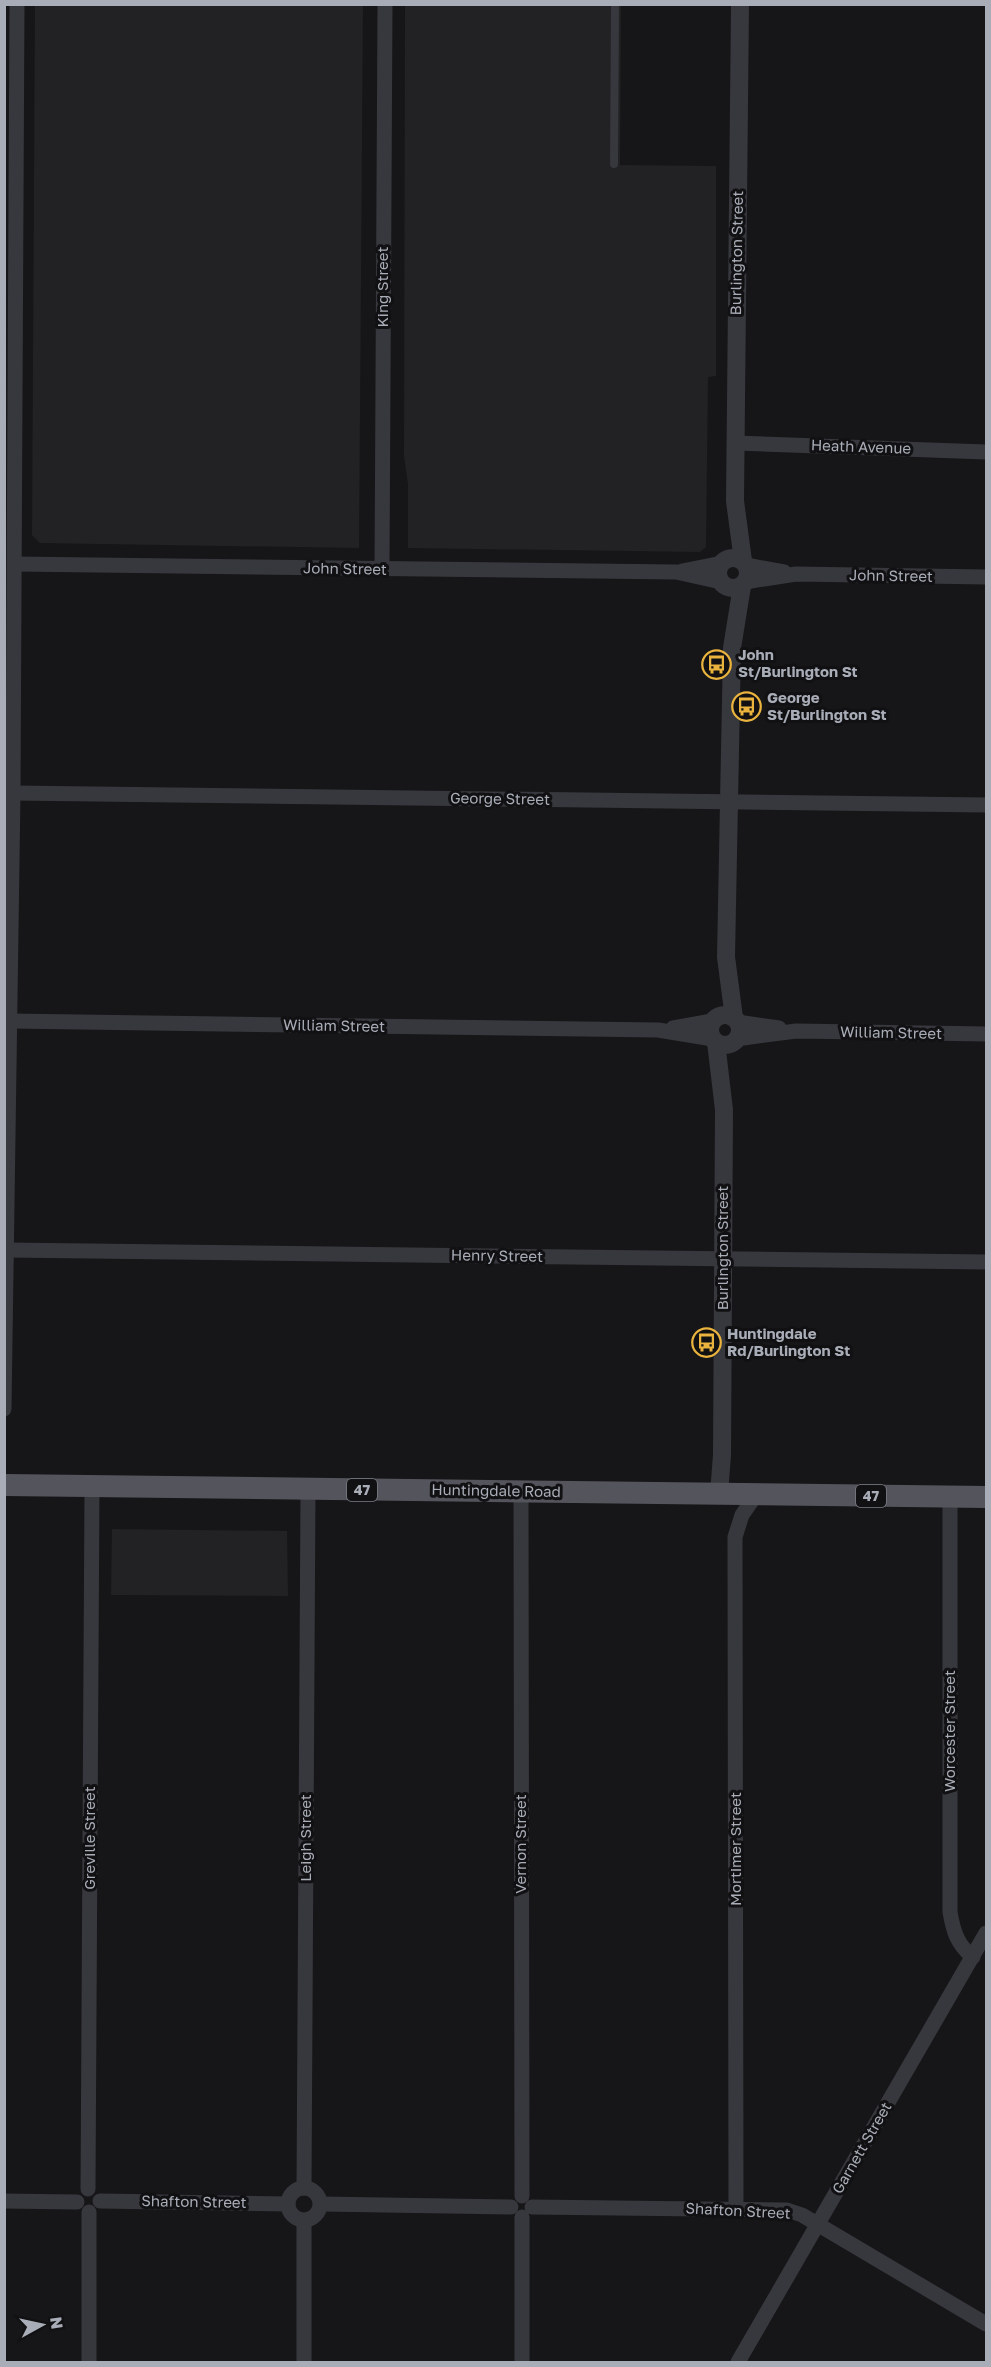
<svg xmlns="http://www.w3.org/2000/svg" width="991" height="2367" viewBox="0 0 991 2367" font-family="'Golos Text',sans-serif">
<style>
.built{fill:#222225}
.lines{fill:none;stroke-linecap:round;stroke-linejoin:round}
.service{stroke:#37383d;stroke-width:8}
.minor{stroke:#37383d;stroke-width:15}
.tertiary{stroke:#37383d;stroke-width:18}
.primary{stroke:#54555c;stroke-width:22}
.labels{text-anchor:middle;stroke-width:6;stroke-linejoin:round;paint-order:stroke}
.shield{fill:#111113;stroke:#7b7e86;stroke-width:1.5}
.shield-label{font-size:14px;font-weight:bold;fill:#a9adb7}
.street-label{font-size:15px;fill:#a9adb7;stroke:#111113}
.poi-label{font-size:15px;font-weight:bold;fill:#a9adb7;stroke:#111113;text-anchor:start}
</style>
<rect width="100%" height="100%" fill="#161618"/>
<g class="built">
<path d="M 35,5 L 363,5 L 359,548 L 40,543 L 32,535 Z"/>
<path d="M 405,5 L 621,5 L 620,165 L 716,166 L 716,376 L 708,377 L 706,547 L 700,552 L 408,548 L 408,484 L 404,456 Z"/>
<path d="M 112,1529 L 287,1531 L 288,1596 L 111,1595 Z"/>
</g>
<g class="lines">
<path class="service" d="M 614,164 L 615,4"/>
<g class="minor">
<path d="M 735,443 L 986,452"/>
<path d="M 15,564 L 676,572 L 721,582"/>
<path d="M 746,565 L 784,572"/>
<path d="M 382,569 L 385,4"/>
<path d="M 682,571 L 722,563"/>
<path d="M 745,582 L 796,574 L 986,577"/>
<path d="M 13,793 L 986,805"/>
<path d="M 10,1021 L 658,1030 L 713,1039"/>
<path d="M 737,1022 L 779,1028"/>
<path d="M 673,1028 L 712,1021"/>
<path d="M 736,1039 L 796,1031 L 986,1034"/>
<path d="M 7,1250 L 986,1262"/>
<path d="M 4,1409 L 13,793 L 17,4"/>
<path d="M 521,1492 L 522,2196"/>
<path d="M 950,1497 L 950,1912 C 953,1930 957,1945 973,1957"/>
<circle cx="304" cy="2204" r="16"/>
<path d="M 304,2188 L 308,1489"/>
<path d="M 88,2189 L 92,1486"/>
<path d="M 4,2201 L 77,2202"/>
<path d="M 100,2201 L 288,2204"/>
<path d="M 321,2204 L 511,2207"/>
<path d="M 532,2207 L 787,2210 L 802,2215 L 986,2324"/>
<path d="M 736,2208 L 735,1537 L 742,1515 L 756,1495"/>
<path d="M 89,2212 L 89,2362"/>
<path d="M 522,2217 L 522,2362"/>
<path d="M 304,2221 L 304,2362"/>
<path d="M 738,2362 L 986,1933"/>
</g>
<g class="tertiary">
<path d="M 740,4 L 735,501 L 743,561"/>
<circle cx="733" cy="573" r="15"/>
<circle cx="725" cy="1030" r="15"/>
<path d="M 734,1018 L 726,957 L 729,802 L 732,648 L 742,586"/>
<path d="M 716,1042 L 724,1110 L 722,1455 L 719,1494"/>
</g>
<path class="primary" d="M 4,1485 L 986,1497"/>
</g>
<defs>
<symbol id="bus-ring" viewBox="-11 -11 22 22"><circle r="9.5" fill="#111113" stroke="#e9b33e" stroke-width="1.5"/><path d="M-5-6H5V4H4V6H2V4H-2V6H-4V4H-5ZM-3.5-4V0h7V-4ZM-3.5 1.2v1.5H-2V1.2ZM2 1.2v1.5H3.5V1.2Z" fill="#e9b33e"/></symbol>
</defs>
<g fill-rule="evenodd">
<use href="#bus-ring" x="700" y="648" width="33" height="33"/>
<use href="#bus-ring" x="730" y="690" width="33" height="33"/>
<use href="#bus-ring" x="690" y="1326" width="33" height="33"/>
</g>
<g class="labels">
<g class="shield">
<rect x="347" y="1479" width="30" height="22" rx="4.5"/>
<rect x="856" y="1485" width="30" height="22" rx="4.5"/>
</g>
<g class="shield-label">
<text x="362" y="1495">47</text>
<text x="871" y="1501">47</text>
</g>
<g class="street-label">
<text transform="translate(737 253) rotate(-89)" y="5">Burlington Street</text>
<text transform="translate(383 287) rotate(-90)" y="5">King Street</text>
<text transform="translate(861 447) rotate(2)" y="5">Heath Avenue</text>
<text transform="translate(345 569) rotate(1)" y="5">John Street</text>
<text transform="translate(891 576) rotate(1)" y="5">John Street</text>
<text transform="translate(500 799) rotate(1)" y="5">George Street</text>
<text transform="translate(334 1026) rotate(1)" y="5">William Street</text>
<text transform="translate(891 1033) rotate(1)" y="5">William Street</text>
<text transform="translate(723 1248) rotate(-90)" y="5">Burlington Street</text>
<text transform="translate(497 1256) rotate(1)" y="5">Henry Street</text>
<text transform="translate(496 1491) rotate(1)" y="5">Huntingdale Road</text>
<text transform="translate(950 1731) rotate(-90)" y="5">Worcester Street</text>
<text transform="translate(90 1838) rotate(-90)" y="5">Greville Street</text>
<text transform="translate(306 1838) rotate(-90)" y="5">Leigh Street</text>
<text transform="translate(521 1844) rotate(-90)" y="5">Vernon Street</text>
<text transform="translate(736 1849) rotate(-90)" y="5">Mortimer Street</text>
<text transform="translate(862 2148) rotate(-60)" y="5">Garnett Street</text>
<text transform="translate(194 2202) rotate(1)" y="5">Shafton Street</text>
<text transform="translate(738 2211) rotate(3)" y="5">Shafton Street</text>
</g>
<g class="poi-label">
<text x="738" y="660">John<tspan x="738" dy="17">St/Burlington St</tspan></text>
<text x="767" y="703">George<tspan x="767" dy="17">St/Burlington St</tspan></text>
<text x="727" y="1339">Huntingdale<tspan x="727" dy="17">Rd/Burlington St</tspan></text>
</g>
</g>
<rect width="991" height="2367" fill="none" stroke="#a9adb7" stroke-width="12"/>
<g transform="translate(42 2325) rotate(82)" stroke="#111113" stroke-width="4.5" paint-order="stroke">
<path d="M0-4.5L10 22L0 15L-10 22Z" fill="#a9adb7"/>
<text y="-9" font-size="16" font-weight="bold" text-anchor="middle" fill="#a9adb7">N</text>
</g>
</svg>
